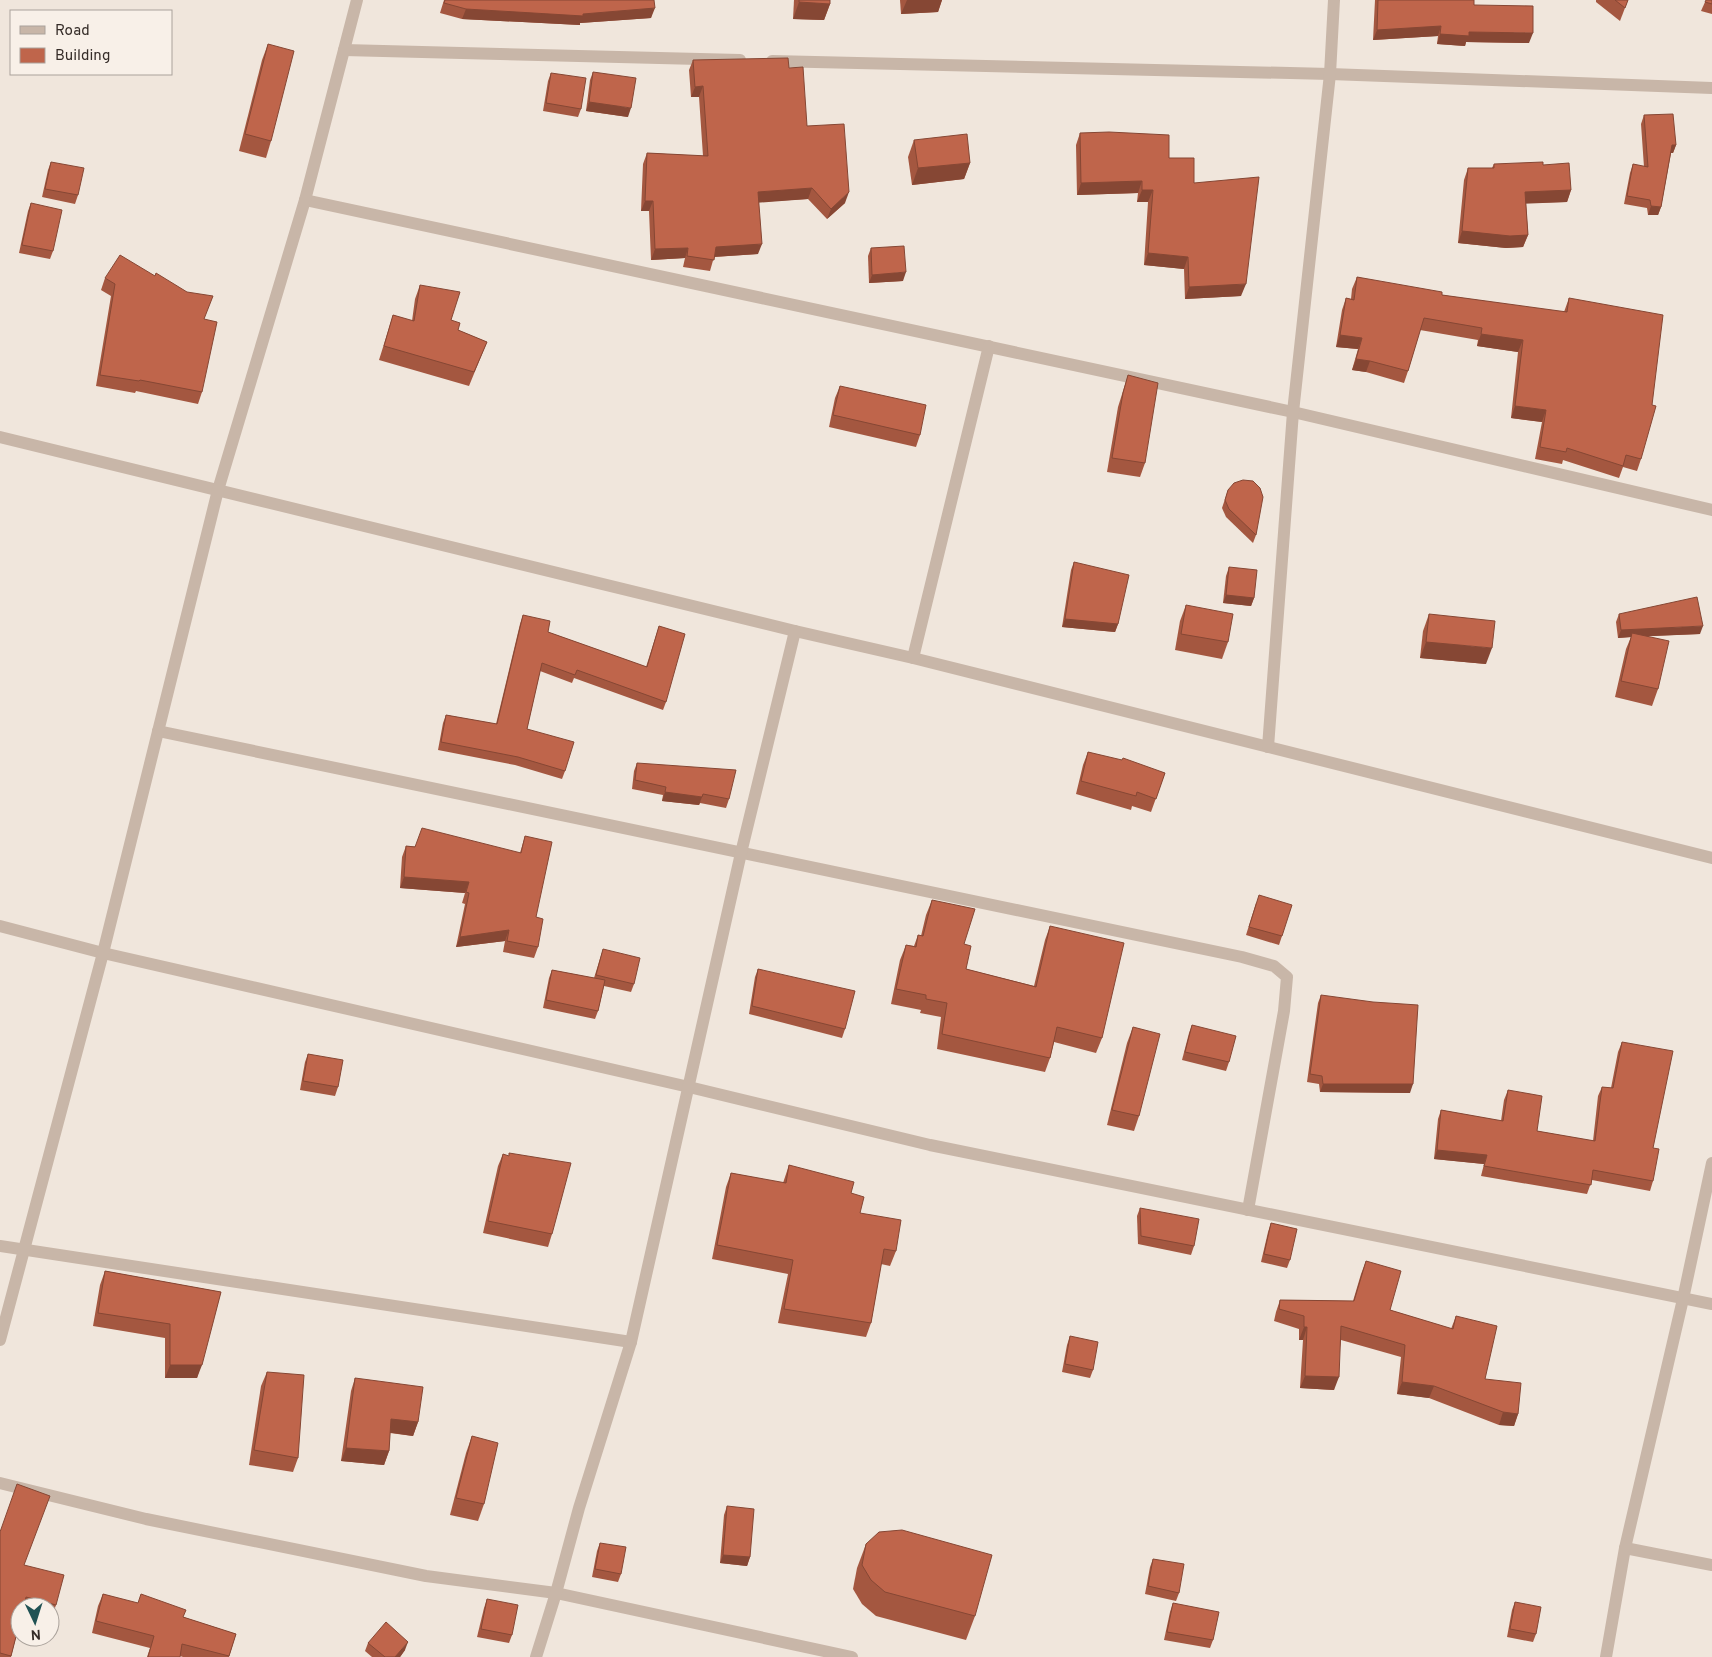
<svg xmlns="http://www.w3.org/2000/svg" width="1712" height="1657" viewBox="0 0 1712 1657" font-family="Overpass,sans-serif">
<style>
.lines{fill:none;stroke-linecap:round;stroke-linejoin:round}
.minor{stroke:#c8b6a8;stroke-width:12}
.wall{fill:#a45740}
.shaded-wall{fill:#864734}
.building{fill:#bf654b;stroke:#864734}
</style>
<rect width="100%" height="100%" fill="#f0e6dc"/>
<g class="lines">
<g class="minor">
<path d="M 344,50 L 740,60"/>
<path d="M 772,61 L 1330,74 L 1712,88"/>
<path d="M 305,200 L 1293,412 L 1712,510"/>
<path d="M 0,437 L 795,631 L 913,658 L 1712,858"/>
<path d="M 913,658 L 989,346"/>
<path d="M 158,731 L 1242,957 L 1274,966 L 1287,977 L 1284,1011 L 1248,1210"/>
<path d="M 1268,747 L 1293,412 L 1330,74 L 1334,0"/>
<path d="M 0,926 L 103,953 L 689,1087 L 930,1145 L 1712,1304"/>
<path d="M 0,1246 L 631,1342"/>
<path d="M 0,1340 L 103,953 L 218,490 L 305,200 L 357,0"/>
<path d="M 0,1483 L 146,1519 L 426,1576 L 556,1593 L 852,1657"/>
<path d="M 1625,1548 L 1712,1565"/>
<path d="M 536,1657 L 556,1593 L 579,1508 L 631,1342 L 741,853 L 795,631"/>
<path d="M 1606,1657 L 1625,1548 L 1683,1299 L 1712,1163"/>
</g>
</g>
<g class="wall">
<path d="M 444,0 L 654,0 L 651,18 L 580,23 L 580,25 L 462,19 L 440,13 Z"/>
<path d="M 794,0 L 830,0 L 830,4 L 824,20 L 793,19 Z"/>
<path d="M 900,0 L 942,0 L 938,12 L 901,14 Z"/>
<path d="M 1375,0 L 1474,0 L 1474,5 L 1529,43 L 1466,42 L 1465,46 L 1437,44 L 1438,36 L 1373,40 Z"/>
<path d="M 1596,0 L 1628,0 L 1620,21 L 1596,2 Z"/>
<path d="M 1712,0 L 1712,14 L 1701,11 L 1705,2 Z"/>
<path d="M 268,44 L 271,141 L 266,158 L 239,151 L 262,60 Z"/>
<path d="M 693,60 L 789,68 L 807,126 L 845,203 L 827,219 L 808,199 L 759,202 L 758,254 L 714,257 L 710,271 L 683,267 L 685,258 L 651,260 L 649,211 L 641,211 L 643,164 L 647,153 L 703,156 L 699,97 L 691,97 L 689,70 Z"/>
<path d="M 593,72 L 628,117 L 586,111 L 590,80 Z"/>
<path d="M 551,73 L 581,109 L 578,117 L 543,111 L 548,81 Z"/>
<path d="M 1644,115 L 1676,145 L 1673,153 L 1671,153 L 1661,207 L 1658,215 L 1648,215 L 1647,208 L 1624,204 L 1630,173 L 1633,164 L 1644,167 L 1641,124 Z"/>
<path d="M 1080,133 L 1169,158 L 1194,183 L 1241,296 L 1185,299 L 1184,269 L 1144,265 L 1148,202 L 1137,202 L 1138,193 L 1077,195 L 1076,145 Z"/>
<path d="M 914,140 L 970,163 L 964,179 L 912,185 L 908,157 Z"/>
<path d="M 51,162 L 78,195 L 75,204 L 42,197 L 48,170 Z"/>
<path d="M 1494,164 L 1543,165 L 1571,190 L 1567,202 L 1526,203 L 1528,235 L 1523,247 L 1506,248 L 1458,243 L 1464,180 L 1468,168 L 1492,168 Z"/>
<path d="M 31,203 L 53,251 L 50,259 L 19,253 L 28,211 Z"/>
<path d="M 871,248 L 903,281 L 869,283 L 868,256 Z"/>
<path d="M 1357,277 L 1442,295 L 1564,312 L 1569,298 L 1641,459 L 1637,471 L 1623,467 L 1619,478 L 1563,460 L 1562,464 L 1535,459 L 1542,422 L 1511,418 L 1518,352 L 1477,346 L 1478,340 L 1420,330 L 1408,371 L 1404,383 L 1366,372 L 1352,370 L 1358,349 L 1336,347 L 1342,310 L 1346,298 L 1351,299 L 1352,289 Z"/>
<path d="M 105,278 L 204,319 L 202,392 L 198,404 L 136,391 L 135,393 L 96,386 L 111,296 L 101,290 Z"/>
<path d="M 420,285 L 451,320 L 458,330 L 487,342 L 469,386 L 379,360 L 393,315 L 412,321 L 415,299 Z"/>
<path d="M 1128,375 L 1145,463 L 1140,477 L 1107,472 L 1118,407 Z"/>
<path d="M 840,386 L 920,435 L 916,447 L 829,427 L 835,398 Z"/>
<path d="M 1228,490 L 1256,535 L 1253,543 L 1226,517 L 1222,508 Z"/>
<path d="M 1074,562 L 1118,624 L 1115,632 L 1062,627 L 1071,570 Z"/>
<path d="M 1229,567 L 1254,598 L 1251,606 L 1223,603 L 1226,576 Z"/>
<path d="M 1186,605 L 1228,642 L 1222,659 L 1175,650 L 1180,621 Z"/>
<path d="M 1429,614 L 1486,664 L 1420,658 L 1423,631 Z"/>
<path d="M 1619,614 L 1700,634 L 1648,636 L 1658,689 L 1652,706 L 1615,697 L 1626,649 L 1631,637 L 1618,638 L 1616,622 Z"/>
<path d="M 523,615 L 548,632 L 646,667 L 659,626 L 666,702 L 663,710 L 574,678 L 572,683 L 540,671 L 527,729 L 565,771 L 562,779 L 515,765 L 438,750 L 443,723 L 446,715 L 496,724 L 520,624 Z"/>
<path d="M 1088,752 L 1165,773 L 1151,812 L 1132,806 L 1131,810 L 1076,794 L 1083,765 Z"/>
<path d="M 637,763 L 729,799 L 726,808 L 700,803 L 699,805 L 662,801 L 663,795 L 632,789 L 634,771 Z"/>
<path d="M 525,836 L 536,917 L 538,947 L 534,958 L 503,952 L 505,941 L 456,947 L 465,904 L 462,903 L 465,893 L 400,888 L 402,857 L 406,846 L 520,853 Z"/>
<path d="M 932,900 L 964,944 L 966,969 L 1034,986 L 1045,940 L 1050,926 L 1102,1038 L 1096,1053 L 1054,1042 L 1050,1058 L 1045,1072 L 937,1049 L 941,1017 L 920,1013 L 921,1010 L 891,1004 L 900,960 L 906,945 L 914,946 L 918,935 L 921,936 L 926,915 Z"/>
<path d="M 1256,903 L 1282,936 L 1279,945 L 1246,935 Z"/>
<path d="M 603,949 L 634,984 L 631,992 L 604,986 L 598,1011 L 595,1019 L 543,1008 L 549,978 L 552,970 L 594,978 Z"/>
<path d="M 758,969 L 845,1029 L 842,1038 L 749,1014 L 755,977 Z"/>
<path d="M 1321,995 L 1410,1093 L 1320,1092 L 1319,1084 L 1307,1082 L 1318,1003 Z"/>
<path d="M 1192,1025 L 1229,1062 L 1226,1071 L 1182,1060 L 1189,1033 Z"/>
<path d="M 1133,1027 L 1139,1116 L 1134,1131 L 1107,1125 L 1127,1043 Z"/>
<path d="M 1622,1042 L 1653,1148 L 1653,1181 L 1650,1191 L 1592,1180 L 1587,1194 L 1481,1176 L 1484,1164 L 1434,1159 L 1438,1119 L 1441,1110 L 1501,1121 L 1504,1100 L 1508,1090 L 1537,1131 L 1593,1141 L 1598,1096 L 1602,1087 L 1611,1088 L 1618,1052 Z"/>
<path d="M 308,1054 L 338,1087 L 335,1096 L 300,1090 L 305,1062 Z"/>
<path d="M 503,1154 L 552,1234 L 548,1247 L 483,1233 L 498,1166 Z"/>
<path d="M 789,1165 L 851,1193 L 860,1213 L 896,1251 L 890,1266 L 881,1264 L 871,1323 L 866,1337 L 778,1323 L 788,1274 L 712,1259 L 726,1187 L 731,1173 L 783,1183 Z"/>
<path d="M 1140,1208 L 1194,1246 L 1191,1255 L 1138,1244 L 1137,1216 Z"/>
<path d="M 1271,1223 L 1290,1260 L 1287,1268 L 1261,1262 L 1268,1232 Z"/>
<path d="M 1366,1261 L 1390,1310 L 1451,1329 L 1456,1316 L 1485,1379 L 1518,1414 L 1514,1426 L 1499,1425 L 1429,1398 L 1397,1394 L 1401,1357 L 1341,1340 L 1334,1390 L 1300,1388 L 1303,1340 L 1299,1340 L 1299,1329 L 1274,1321 L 1276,1312 L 1280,1300 L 1353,1301 L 1361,1274 Z"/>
<path d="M 105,1271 L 221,1292 L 197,1378 L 165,1378 L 165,1338 L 93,1326 L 100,1285 Z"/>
<path d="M 1070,1336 L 1093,1370 L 1090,1378 L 1062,1372 L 1067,1345 Z"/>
<path d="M 267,1372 L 298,1458 L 293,1472 L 249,1465 L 261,1386 Z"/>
<path d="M 355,1378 L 418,1422 L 413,1436 L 390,1433 L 389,1451 L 384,1465 L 341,1461 L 351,1391 Z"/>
<path d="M 472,1436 L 484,1504 L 478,1521 L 450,1515 L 466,1453 Z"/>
<path d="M 727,1506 L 750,1557 L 747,1566 L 720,1563 L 724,1515 Z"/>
<path d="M 0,1532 L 24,1565 L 56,1605 L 51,1619 L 50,1619 L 50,1607 L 20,1607 L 20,1621 L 11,1657 L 0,1657 Z"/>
<path d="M 600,1543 L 621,1574 L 618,1582 L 592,1577 L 597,1551 Z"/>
<path d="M 866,1544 L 975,1616 L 966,1640 L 876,1616 L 862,1604 L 853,1589 L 857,1568 Z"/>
<path d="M 1153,1559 L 1179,1593 L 1176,1601 L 1145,1594 L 1150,1567 Z"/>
<path d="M 103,1594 L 183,1617 L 236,1634 L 229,1657 L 183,1657 L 180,1656 L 180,1657 L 147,1657 L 150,1648 L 92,1633 L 98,1606 Z"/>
<path d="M 487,1599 L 512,1635 L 509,1643 L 477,1637 L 484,1608 Z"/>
<path d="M 1515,1602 L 1536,1634 L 1533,1642 L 1507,1637 L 1512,1610 Z"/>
<path d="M 1173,1603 L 1213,1640 L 1210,1648 L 1164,1640 L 1170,1612 Z"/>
<path d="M 368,1643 L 405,1650 L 400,1657 L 372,1657 L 365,1651 Z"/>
</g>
<g class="shaded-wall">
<path d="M 907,0 L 942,0 L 938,12 L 901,14 Z"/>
<path d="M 799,2 L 830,4 L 824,20 L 793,19 Z"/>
<path d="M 655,8 L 651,18 L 580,23 L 580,25 L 462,19 L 466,9 L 583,14 Z"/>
<path d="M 1441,26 L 1438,36 L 1373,40 L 1377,30 Z"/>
<path d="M 1469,32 L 1533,33 L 1529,43 L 1466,42 L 1465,46 L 1437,44 L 1440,34 Z"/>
<path d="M 703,86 L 699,97 L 691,97 L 695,87 Z"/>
<path d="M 589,102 L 631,108 L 628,117 L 586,111 Z"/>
<path d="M 1672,145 L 1676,145 L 1673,153 L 1669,153 Z"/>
<path d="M 970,163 L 964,179 L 912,185 L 918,168 Z"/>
<path d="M 1142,181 L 1138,193 L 1077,195 L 1081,183 Z"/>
<path d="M 812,188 L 808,199 L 754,203 L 758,192 Z"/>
<path d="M 1142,190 L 1153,190 L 1148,202 L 1137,202 Z"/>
<path d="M 1571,190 L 1567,202 L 1521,204 L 1525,192 Z"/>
<path d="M 849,192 L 845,203 L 827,219 L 831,209 Z"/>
<path d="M 645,201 L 653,201 L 649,211 L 641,211 Z"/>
<path d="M 1651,206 L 1661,207 L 1658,215 L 1648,215 Z"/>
<path d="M 1462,231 L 1528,235 L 1523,247 L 1506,248 L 1458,243 Z"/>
<path d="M 762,244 L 758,254 L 712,257 L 716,247 Z"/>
<path d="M 688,248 L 685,258 L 651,260 L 655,249 Z"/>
<path d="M 1148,253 L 1188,257 L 1184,269 L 1144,265 Z"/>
<path d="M 906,272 L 903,281 L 869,283 L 872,275 Z"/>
<path d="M 1246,284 L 1241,296 L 1185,299 L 1189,287 Z"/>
<path d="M 1481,334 L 1523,340 L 1518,352 L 1477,346 Z"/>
<path d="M 1340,335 L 1362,338 L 1358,349 L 1336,347 Z"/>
<path d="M 1356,359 L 1370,361 L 1366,372 L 1352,370 Z"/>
<path d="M 1515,406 L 1546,410 L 1542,422 L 1511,418 Z"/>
<path d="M 1226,595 L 1254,598 L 1251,606 L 1223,603 Z"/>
<path d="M 1065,619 L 1118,624 L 1115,632 L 1062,627 Z"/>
<path d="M 1703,626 L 1700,634 L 1631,637 L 1632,633 L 1631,637 L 1618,638 L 1621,630 Z"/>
<path d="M 1426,642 L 1492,648 L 1486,664 L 1420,658 Z"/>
<path d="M 665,792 L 702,797 L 699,805 L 662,801 Z"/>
<path d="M 404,877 L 469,882 L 465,893 L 400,888 Z"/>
<path d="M 509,930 L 505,941 L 456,947 L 460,937 Z"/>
<path d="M 1323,1084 L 1413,1084 L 1410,1093 L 1320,1092 Z"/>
<path d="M 1437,1150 L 1487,1155 L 1484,1164 L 1434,1159 Z"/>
<path d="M 1304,1327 L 1307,1327 L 1303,1340 L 1299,1340 Z"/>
<path d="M 170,1365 L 202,1365 L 197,1378 L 165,1378 Z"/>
<path d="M 1305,1376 L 1339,1377 L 1334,1390 L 1300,1388 Z"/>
<path d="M 1402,1382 L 1434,1386 L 1429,1398 L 1397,1394 Z"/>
<path d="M 1503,1412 L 1518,1414 L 1514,1426 L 1499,1425 Z"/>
<path d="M 391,1419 L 418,1422 L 413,1436 L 386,1432 Z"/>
<path d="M 346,1448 L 389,1451 L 384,1465 L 341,1461 Z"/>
<path d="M 723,1555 L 750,1557 L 747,1566 L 720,1563 Z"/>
<path d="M 408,1642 L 405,1650 L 400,1657 L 395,1657 Z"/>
</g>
<g class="building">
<path d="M 445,0 L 654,0 L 655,8 L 583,14 L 583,16 L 466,9 L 444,3 Z"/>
<path d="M 799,0 L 830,0 L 830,4 L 799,2 Z"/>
<path d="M 1378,0 L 1474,0 L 1474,5 L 1533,6 L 1533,33 L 1469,32 L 1469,36 L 1440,34 L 1441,26 L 1377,30 Z"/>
<path d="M 1615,0 L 1628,0 L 1625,8 Z"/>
<path d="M 1706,0 L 1712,0 L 1712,4 L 1705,2 Z"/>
<path d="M 268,44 L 294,51 L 271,141 L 245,134 Z"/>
<path d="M 788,58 L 789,68 L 803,67 L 807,126 L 844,124 L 849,192 L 831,209 L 812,188 L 758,192 L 762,244 L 716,247 L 714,260 L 687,256 L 688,248 L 655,249 L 653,201 L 645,201 L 647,153 L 708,156 L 703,86 L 695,87 L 693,60 Z"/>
<path d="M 593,72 L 636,78 L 631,108 L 589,102 Z"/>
<path d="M 551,73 L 586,78 L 581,109 L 546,103 Z"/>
<path d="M 1673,114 L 1676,145 L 1672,145 L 1661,207 L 1651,206 L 1650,200 L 1627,196 L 1633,164 L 1648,167 L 1644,115 Z"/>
<path d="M 1109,132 L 1169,135 L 1169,158 L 1194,158 L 1194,183 L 1259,177 L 1246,284 L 1189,287 L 1188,257 L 1148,253 L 1153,190 L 1142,190 L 1142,181 L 1081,183 L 1080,133 Z"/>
<path d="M 967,134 L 970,163 L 918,168 L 914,140 Z"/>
<path d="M 51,162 L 84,168 L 78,195 L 45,189 Z"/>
<path d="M 1543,162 L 1543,165 L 1569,163 L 1571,190 L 1525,192 L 1528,235 L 1510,236 L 1462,231 L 1468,168 L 1494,168 L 1494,164 Z"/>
<path d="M 31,203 L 62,210 L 53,251 L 22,245 Z"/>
<path d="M 904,246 L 906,272 L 872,275 L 871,248 Z"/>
<path d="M 120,255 L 155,276 L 156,273 L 187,292 L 213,296 L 204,319 L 217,322 L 202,392 L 140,380 L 139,381 L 100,375 L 115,284 L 105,278 Z"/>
<path d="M 1357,277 L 1442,292 L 1442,295 L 1567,312 L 1569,298 L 1663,315 L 1652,405 L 1656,406 L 1641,459 L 1626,455 L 1623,466 L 1567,448 L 1566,452 L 1540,447 L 1546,410 L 1515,406 L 1523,340 L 1481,334 L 1482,328 L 1424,318 L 1408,371 L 1370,361 L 1356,359 L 1362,338 L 1340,335 L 1346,298 L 1354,300 Z"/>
<path d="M 420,285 L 460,292 L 451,320 L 460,323 L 458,330 L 487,342 L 474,372 L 384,346 L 393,315 L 414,321 Z"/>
<path d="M 1128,375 L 1158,383 L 1145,463 L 1112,458 L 1123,393 Z"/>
<path d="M 840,386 L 926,405 L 920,435 L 833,415 Z"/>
<path d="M 1243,480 L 1253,481 L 1260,488 L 1263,497 L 1256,535 L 1229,509 L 1225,500 L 1228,490 L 1234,483 Z"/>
<path d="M 1074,562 L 1129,575 L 1118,624 L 1065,619 Z"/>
<path d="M 1229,567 L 1257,570 L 1254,598 L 1226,595 Z"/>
<path d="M 1697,597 L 1703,626 L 1621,630 L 1619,614 Z"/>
<path d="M 1186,605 L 1233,614 L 1228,642 L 1181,634 Z"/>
<path d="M 1429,614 L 1495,621 L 1492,648 L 1426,642 Z"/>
<path d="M 523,615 L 550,621 L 548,632 L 647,667 L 659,626 L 685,634 L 666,702 L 577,670 L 575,675 L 542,663 L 527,729 L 574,742 L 565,771 L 518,757 L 441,742 L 446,715 L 497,724 Z"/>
<path d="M 1632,633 L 1669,641 L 1658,689 L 1621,681 Z"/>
<path d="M 1088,752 L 1122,760 L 1123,758 L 1165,773 L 1156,799 L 1137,792 L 1136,796 L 1081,781 Z"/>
<path d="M 637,763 L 736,770 L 729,799 L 703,794 L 702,797 L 665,792 L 666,787 L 635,780 Z"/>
<path d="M 422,828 L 521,853 L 525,836 L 552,842 L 536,917 L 543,919 L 538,947 L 507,941 L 509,930 L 460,937 L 469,893 L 466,892 L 469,882 L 404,877 L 406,846 L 415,847 Z"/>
<path d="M 1259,895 L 1292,905 L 1282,936 L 1249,927 Z"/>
<path d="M 932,900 L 975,909 L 964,944 L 971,946 L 966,969 L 1036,987 L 1050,926 L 1124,943 L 1102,1038 L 1057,1027 L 1050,1058 L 942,1034 L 947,1003 L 926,999 L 926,995 L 896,989 L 906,945 L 916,947 L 918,935 L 923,936 Z"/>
<path d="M 603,949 L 640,958 L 634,984 L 596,975 Z"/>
<path d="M 758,969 L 855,991 L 845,1029 L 752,1006 Z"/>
<path d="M 552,970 L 605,980 L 598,1011 L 546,1000 Z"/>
<path d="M 1321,995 L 1373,1002 L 1418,1005 L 1413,1084 L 1323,1084 L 1322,1076 L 1310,1074 Z"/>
<path d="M 1192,1025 L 1236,1036 L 1229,1062 L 1185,1052 Z"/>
<path d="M 1133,1027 L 1160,1034 L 1139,1116 L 1112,1110 Z"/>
<path d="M 1622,1042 L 1673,1051 L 1653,1148 L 1659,1149 L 1653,1181 L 1593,1170 L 1591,1185 L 1484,1166 L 1487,1155 L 1437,1150 L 1441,1110 L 1503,1121 L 1508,1090 L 1542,1096 L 1537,1131 L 1595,1141 L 1602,1087 L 1613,1088 Z"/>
<path d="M 308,1054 L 343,1060 L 338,1087 L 303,1081 Z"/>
<path d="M 509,1153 L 571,1163 L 552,1234 L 488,1221 L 503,1154 L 509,1156 Z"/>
<path d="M 789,1165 L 854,1182 L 851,1193 L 864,1197 L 860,1213 L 901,1220 L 896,1251 L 884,1249 L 871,1323 L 784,1309 L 793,1260 L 717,1245 L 731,1173 L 786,1183 Z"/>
<path d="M 1140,1208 L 1199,1219 L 1194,1246 L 1141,1236 Z"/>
<path d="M 1271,1223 L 1297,1229 L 1290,1260 L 1264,1254 Z"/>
<path d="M 1366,1261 L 1401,1271 L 1390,1310 L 1453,1329 L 1456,1316 L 1497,1326 L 1485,1379 L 1521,1383 L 1518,1414 L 1503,1412 L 1434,1386 L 1402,1382 L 1405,1345 L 1341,1326 L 1339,1377 L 1305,1376 L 1307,1327 L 1304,1327 L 1304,1316 L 1279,1309 L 1280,1300 L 1354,1301 Z"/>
<path d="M 105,1271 L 221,1292 L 202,1365 L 170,1365 L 170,1324 L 98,1313 Z"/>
<path d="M 1070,1336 L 1098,1342 L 1093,1370 L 1065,1364 Z"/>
<path d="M 267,1372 L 304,1375 L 298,1458 L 254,1450 Z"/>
<path d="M 355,1378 L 423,1387 L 418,1422 L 391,1419 L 389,1451 L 346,1448 Z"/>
<path d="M 472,1436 L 498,1443 L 484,1504 L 456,1498 Z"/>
<path d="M 17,1484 L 50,1496 L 24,1565 L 64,1575 L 56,1605 L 26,1597 L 24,1607 L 20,1607 L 20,1621 L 11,1656 L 0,1653 L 0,1532 Z"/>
<path d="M 727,1506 L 754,1509 L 750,1557 L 723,1555 Z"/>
<path d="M 902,1530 L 992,1555 L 975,1616 L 885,1592 L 871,1580 L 862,1565 L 866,1544 L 879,1532 Z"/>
<path d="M 600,1543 L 626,1547 L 621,1574 L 595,1569 Z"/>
<path d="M 1153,1559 L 1184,1564 L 1179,1593 L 1148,1586 Z"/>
<path d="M 103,1594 L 138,1603 L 141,1594 L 186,1610 L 183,1617 L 236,1634 L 229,1656 L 182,1644 L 180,1657 L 148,1657 L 154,1636 L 96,1621 Z"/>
<path d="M 487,1599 L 518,1605 L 512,1635 L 481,1629 Z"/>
<path d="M 1515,1602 L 1541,1607 L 1536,1634 L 1510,1629 Z"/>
<path d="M 1173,1603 L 1219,1612 L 1213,1640 L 1167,1632 Z"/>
<path d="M 386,1622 L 408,1642 L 395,1657 L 385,1657 L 368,1643 Z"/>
</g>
<rect x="10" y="10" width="162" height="65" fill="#f8f0e8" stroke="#aaa29b"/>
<rect x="20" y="26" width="25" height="8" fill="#c8b6a8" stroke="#aaa29b"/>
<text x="55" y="35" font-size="15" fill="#352c28">Road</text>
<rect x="20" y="48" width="25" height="15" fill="#bf654b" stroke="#aaa29b"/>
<text x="55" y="60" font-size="15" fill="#352c28">Building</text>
<g transform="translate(35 1622) rotate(176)"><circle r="24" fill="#f8f0e8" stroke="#aaa29b"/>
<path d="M0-4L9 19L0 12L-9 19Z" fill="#205254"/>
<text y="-8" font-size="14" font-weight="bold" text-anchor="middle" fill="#352c28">N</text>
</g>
</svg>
